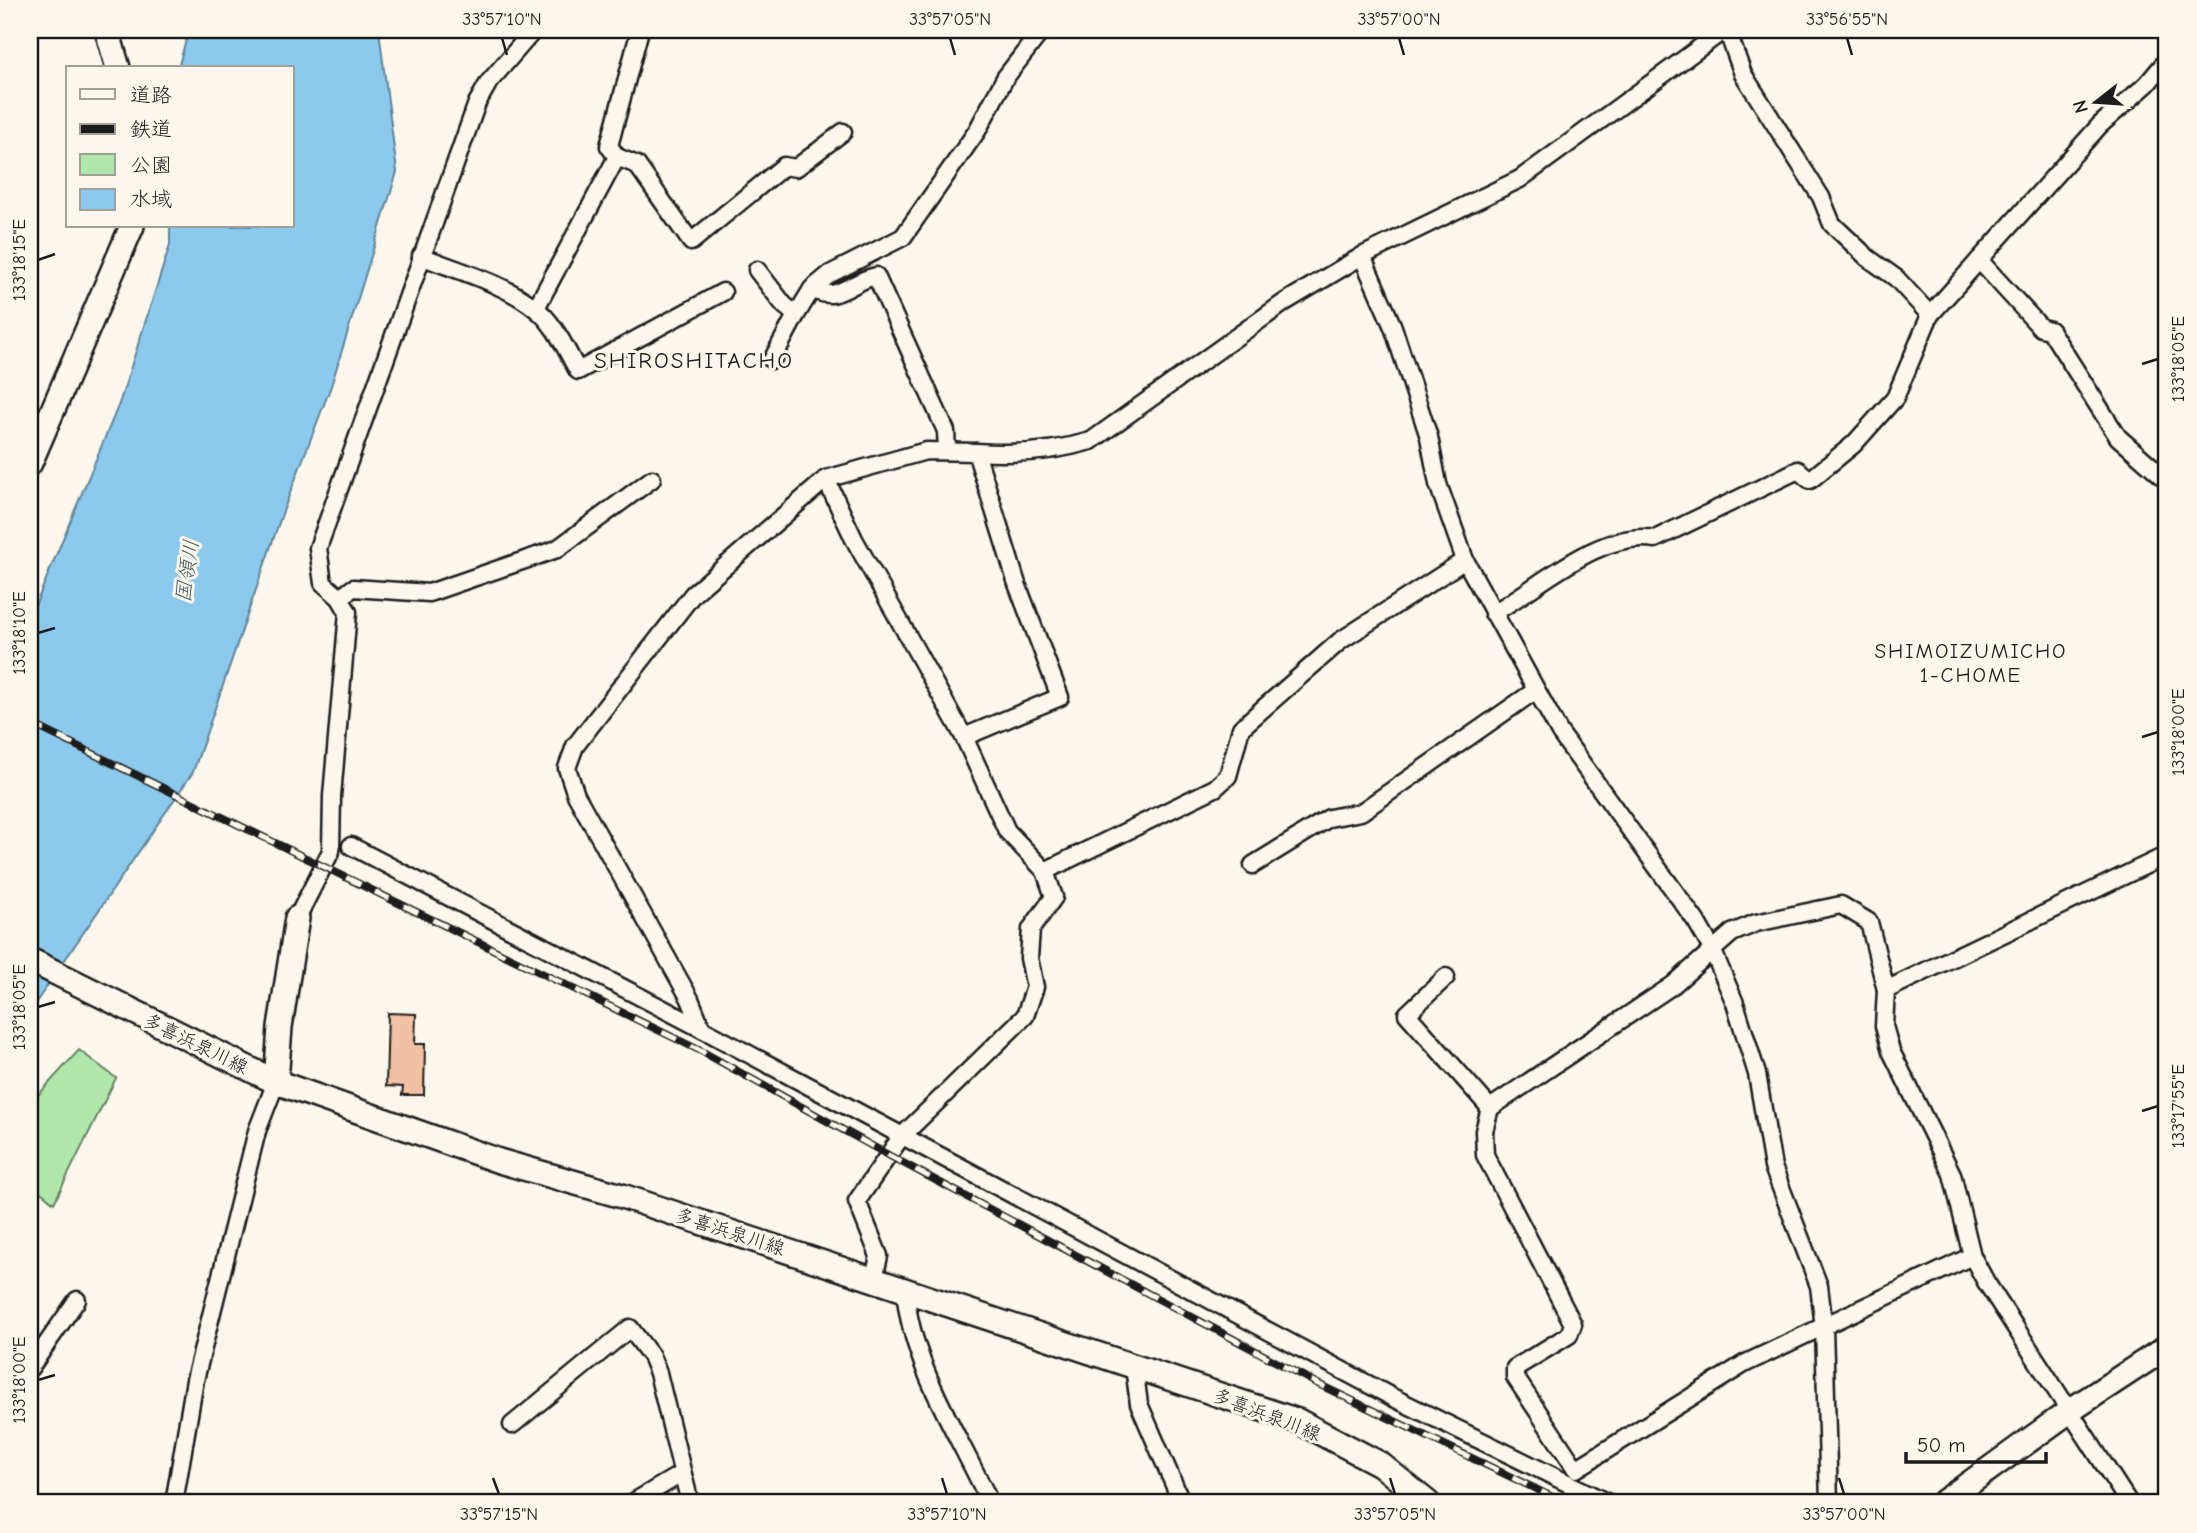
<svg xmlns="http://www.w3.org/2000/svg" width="2197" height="1533" viewBox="0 0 2197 1533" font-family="'Comic Neue','Klee One',sans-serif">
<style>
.green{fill:#afe7aa;stroke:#668263;stroke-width:2}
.water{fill:#8cc9ec;stroke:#5f8499;stroke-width:2}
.building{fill:#f2c0a2;stroke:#1c1c1c;stroke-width:2}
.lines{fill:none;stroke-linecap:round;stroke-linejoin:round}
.street-casing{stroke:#1c1c1c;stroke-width:21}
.secondary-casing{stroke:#1c1c1c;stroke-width:28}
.street{stroke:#fbf7ec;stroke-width:16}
.secondary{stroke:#fbf7ec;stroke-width:23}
.rail-casing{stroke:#1c1c1c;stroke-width:8}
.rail{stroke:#fbf7ec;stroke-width:5;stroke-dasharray:16;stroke-linecap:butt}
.ticks{fill:none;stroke:#1c1c1c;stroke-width:2.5}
.labels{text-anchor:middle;stroke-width:6;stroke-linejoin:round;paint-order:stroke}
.street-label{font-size:19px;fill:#1c1c1c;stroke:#fbf7ec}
.water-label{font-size:21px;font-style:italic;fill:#435965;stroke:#fbf7ec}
.neighbourhood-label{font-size:21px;letter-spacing:2px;fill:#1c1c1c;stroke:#fbf7ec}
.quarter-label{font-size:23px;letter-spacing:2px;fill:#1c1c1c;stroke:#fbf7ec}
.neatline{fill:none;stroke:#1c1c1c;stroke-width:2.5}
.ticks-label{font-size:18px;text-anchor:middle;fill:#1c1c1c}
</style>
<rect width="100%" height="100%" fill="#fbf7ec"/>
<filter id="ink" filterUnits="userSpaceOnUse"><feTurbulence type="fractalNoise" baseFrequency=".0143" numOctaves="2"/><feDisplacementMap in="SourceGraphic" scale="14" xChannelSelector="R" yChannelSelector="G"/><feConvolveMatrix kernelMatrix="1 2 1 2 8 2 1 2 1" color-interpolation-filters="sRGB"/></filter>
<g filter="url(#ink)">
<path class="green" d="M 79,1050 L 116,1078 L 54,1203 L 30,1183 L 30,1104 Z"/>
<path class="water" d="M 189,30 L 379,30 L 397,172 L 331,386 L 282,514 L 193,772 L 30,1011 L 30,618 L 119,404 L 170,245 L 170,226 L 292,226 L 292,68 L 178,68 Z"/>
<path class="building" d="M 388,1013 L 416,1014 L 415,1044 L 425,1044 L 424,1095 L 402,1095 L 403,1087 L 386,1086 Z"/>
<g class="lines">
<defs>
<g id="street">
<path d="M 1727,30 L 1743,74 L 1821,197 L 1832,224 L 1868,258 L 1896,278 L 1930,315"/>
<path d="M 617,157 L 609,146 L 640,30"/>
<path d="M 421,256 C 458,271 504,283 535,308 C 555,323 566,350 578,371 L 723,292"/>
<path d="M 1362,256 L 1393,327 L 1429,437 L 1438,484 L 1465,560 L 1560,733 L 1696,921 L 1712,949 L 1735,1003 L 1757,1074 L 1773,1167 L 1819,1286 L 1824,1327 L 1829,1503"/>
<path d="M 1979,260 L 2041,328 L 2050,330 L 2118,437 L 2167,480"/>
<path d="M 757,270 L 784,305 L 796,315 L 772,360"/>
<path d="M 812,289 C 838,304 850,281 876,276 L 946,431 L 947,451"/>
<path d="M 536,308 L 617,157 L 637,165 L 691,242 L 784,166 L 796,168 L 843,132"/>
<path d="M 796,315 L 812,289 L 830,274 L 903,237 L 977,131 L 1005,78 L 1042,30"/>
<path d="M 976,452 C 1015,455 1053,452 1091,441 L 1285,302 L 1362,256 L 1520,179 L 1724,30"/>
<path d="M 826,479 L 854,539 L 964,737 L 1007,831 L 1045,871 L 1054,897 L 1031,929 L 1029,958 L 1035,987 L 1025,1016 L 901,1137 L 857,1201 L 879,1256 L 874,1279"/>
<path d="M 340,598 L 353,588 L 429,593 L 557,549 L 652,479"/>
<path d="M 1493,613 C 1540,587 1599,530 1655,539 L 1798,470 L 1810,480 L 1854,444 L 1895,398 L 1930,315 L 2100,125 L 2147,84 L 2167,60"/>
<path d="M 964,737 L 1060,697 L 1017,584 L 976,452 L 926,451 L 826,479 L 693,594 L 575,746 L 567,768 L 576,795 L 690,999 L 702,1029 L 1394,1398 L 1608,1503"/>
<path d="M 351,846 L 702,1029"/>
<path d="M 1253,865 L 1329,818 L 1361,812 L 1536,690"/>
<path d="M 1045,871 L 1215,788 L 1228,776 L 1241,728 L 1340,641 L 1465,560"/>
<path d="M 297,918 L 331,851 L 332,796 L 348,612 L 340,598 L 323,583 L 318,548 L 477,103 L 489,82 L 534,30"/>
<path d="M 1446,977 L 1407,1014 L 1490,1108 L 1673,985 L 1732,933 L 1756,923 L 1841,905 L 1869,922 L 1886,990 L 1884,1026 L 1891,1051 L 1952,1174 L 1972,1256 L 1986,1282 L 2129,1503"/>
<path d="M 1886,990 L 2167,855"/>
<path d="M 1490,1108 L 1484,1131 L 1485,1155 L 1573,1324 L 1569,1335 L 1515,1368 L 1515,1377 L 1576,1469 L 1744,1364 L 1972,1256"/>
<path d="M 905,1289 C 911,1366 959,1434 990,1503"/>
<path d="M 1134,1367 L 1139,1404 L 1182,1503"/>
<path d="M 30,1368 L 77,1300"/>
<path d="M 512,1425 L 630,1328 L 651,1356 L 658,1373 L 690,1503"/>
<path d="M 174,1503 L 195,1380 L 257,1131 L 276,1082"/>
<path d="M 632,1503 L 681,1474"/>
</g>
<g id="secondary">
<path d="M 107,30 L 118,68"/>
<path d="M 30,463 L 132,226"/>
<path d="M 30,960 L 276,1082 L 499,1161 L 622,1196 L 1298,1421 L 1380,1464 L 1428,1503"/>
<path d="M 276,1082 L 280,1027 L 297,918"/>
<path d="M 1942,1503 L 2071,1410 L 2167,1347"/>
</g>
</defs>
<use href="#street" class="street-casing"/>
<use href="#secondary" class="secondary-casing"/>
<use href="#street" class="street"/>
<use href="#secondary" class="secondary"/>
<defs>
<path id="rail" d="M 30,723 L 703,1052 L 890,1156 L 1316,1383 L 1565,1503"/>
</defs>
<use href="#rail" class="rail-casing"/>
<use href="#rail" class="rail"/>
</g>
</g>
<path class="ticks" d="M 502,38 L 507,55M 950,38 L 955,55M 1399,38 L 1404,55M 1847,38 L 1852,55M 38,260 L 55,254M 2142,364 L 2158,359M 38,633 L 55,628M 2142,737 L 2158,732M 38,1007 L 55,1002M 2142,1111 L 2158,1106M 38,1380 L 55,1375M 493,1478 L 499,1494M 942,1478 L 947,1494M 1390,1478 L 1395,1494M 1839,1478 L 1844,1494"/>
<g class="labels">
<g class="street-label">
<text transform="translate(196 1043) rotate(26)" y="7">多喜浜泉川線</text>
<text transform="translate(730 1231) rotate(18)" y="7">多喜浜泉川線</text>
<text transform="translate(1267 1414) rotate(21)" y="7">多喜浜泉川線</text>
</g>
<g class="water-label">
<text transform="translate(187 571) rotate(-82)" y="7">国領川</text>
</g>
<g class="neighbourhood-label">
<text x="1971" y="658">SHIMOIZUMICHO<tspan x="1971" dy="24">1-CHOME</tspan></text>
</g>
<g class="quarter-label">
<text x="694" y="368">SHIROSHITACHO</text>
</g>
</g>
<rect width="2197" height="1533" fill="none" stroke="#fbf7ec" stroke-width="77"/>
<rect x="66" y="66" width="228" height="161" fill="#fbf7ec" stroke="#a29f99" stroke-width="2"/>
<rect x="80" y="89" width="35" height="10" fill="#fbf7ec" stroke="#a29f99" stroke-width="2"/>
<text x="130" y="102" font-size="21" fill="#1c1c1c">道路</text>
<rect x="80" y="124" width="35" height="10" fill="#1c1c1c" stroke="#a29f99" stroke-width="2"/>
<text x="130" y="136" font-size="21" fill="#1c1c1c">鉄道</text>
<rect x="80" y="154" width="35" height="21" fill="#afe7aa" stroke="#a29f99" stroke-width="2"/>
<text x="130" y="172" font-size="21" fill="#1c1c1c">公園</text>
<rect x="80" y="189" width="35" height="21" fill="#8cc9ec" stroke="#a29f99" stroke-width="2"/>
<text x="130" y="206" font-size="21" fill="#1c1c1c">水域</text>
<g transform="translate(2096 102) rotate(253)" stroke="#fbf7ec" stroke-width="5" paint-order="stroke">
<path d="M0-5L12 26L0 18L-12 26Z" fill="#1c1c1c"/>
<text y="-10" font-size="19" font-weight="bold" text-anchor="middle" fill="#1c1c1c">N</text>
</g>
<path d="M1906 1452v10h140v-10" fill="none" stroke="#1c1c1c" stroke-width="3.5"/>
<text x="1917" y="1452" font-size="21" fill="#1c1c1c" stroke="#fbf7ec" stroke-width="5" paint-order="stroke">50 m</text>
<rect x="38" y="38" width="2120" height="1456" class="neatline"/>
<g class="ticks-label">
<text x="502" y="25">33°57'10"N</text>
<text x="950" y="25">33°57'05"N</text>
<text x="1399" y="25">33°57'00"N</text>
<text x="1847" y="25">33°56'55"N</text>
<text transform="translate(19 260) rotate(-90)" y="6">133°18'15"E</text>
<text transform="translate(2178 359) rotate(-90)" y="6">133°18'05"E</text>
<text transform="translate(19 633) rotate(-90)" y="6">133°18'10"E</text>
<text transform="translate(2178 732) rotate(-90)" y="6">133°18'00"E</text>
<text transform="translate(19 1007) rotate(-90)" y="6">133°18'05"E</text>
<text transform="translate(2178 1106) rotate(-90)" y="6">133°17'55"E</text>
<text transform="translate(19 1380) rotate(-90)" y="6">133°18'00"E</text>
<text x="499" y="1520">33°57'15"N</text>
<text x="947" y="1520">33°57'10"N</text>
<text x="1395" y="1520">33°57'05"N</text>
<text x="1844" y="1520">33°57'00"N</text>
</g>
</svg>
